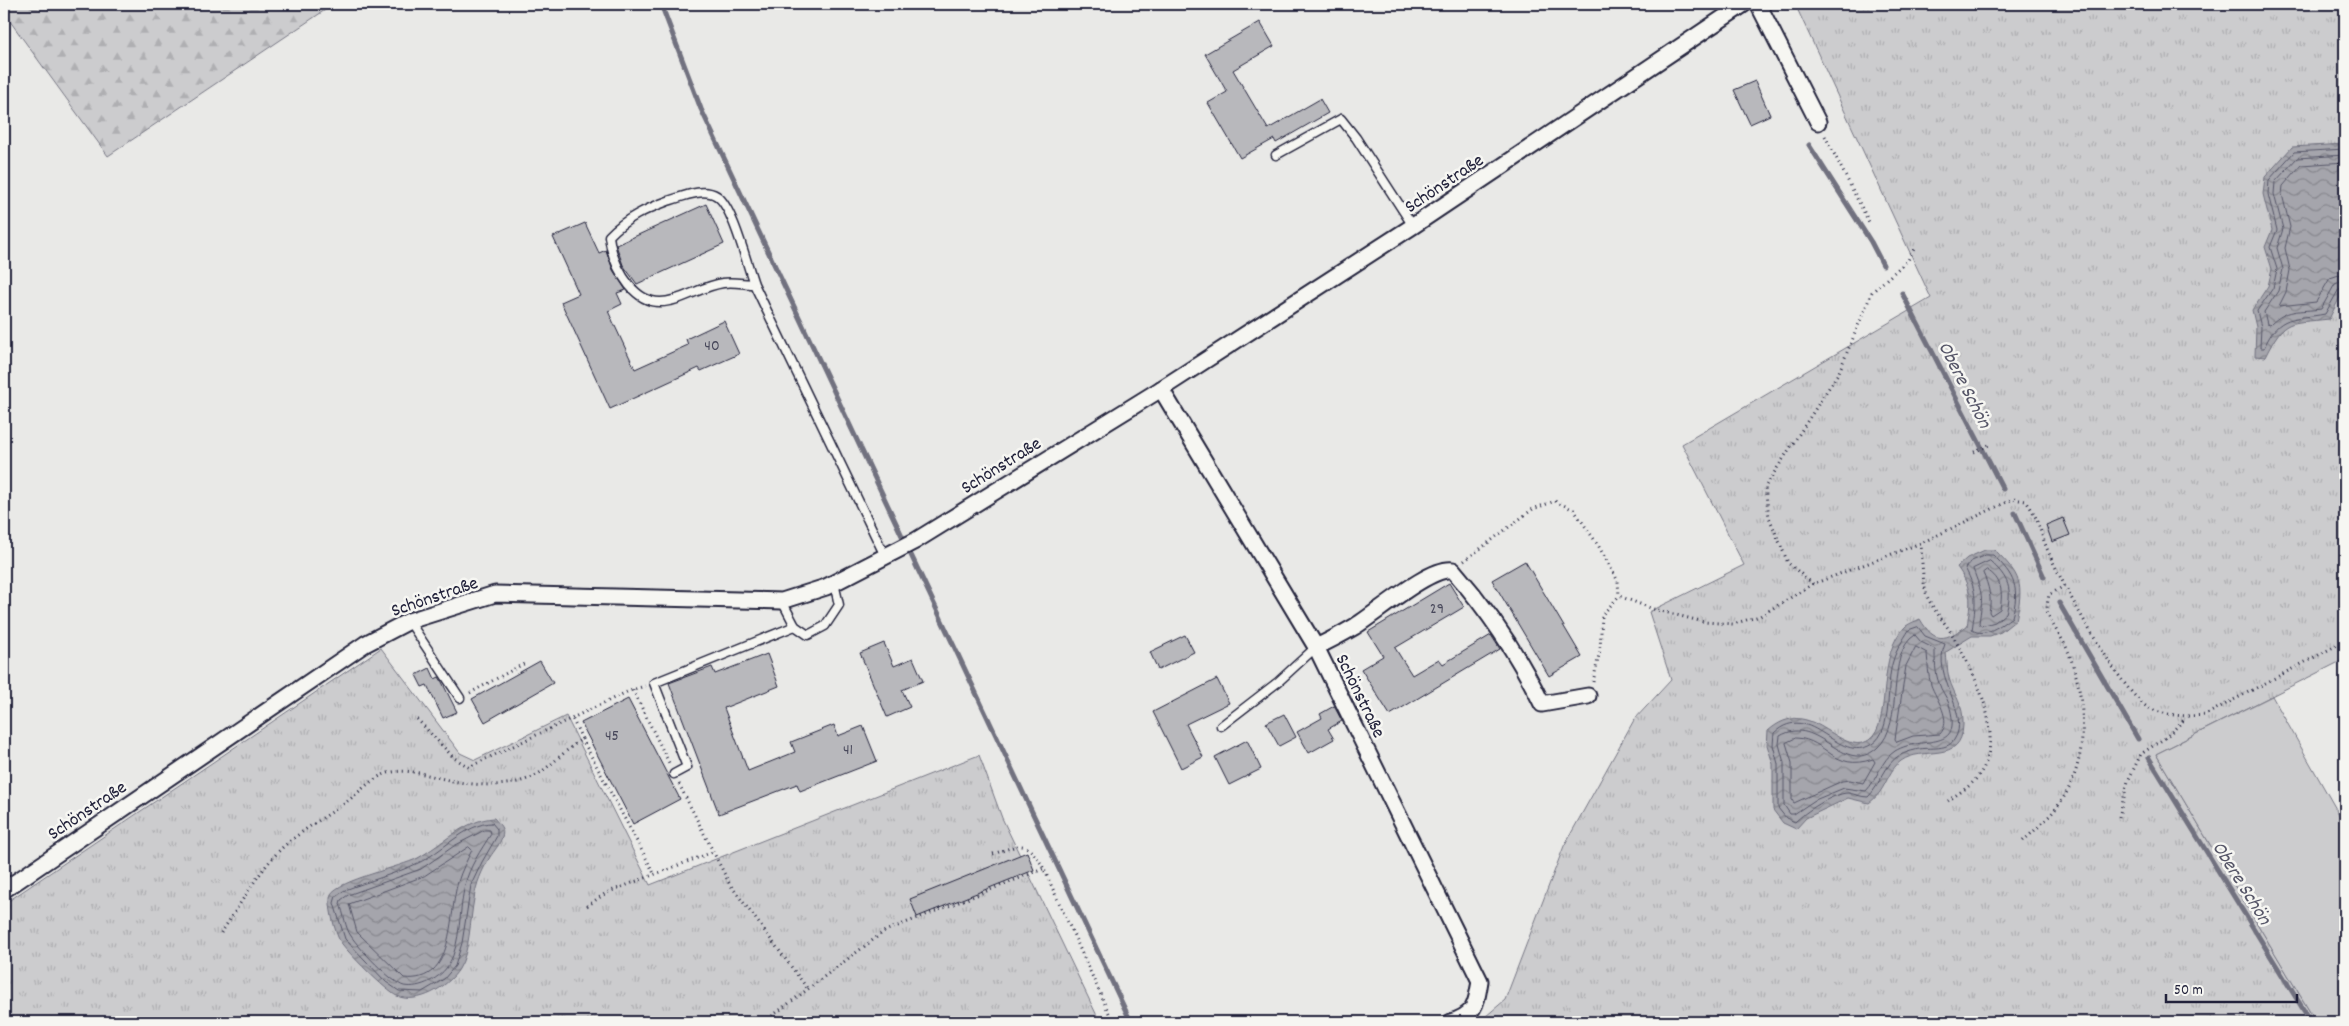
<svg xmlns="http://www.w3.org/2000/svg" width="2349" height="1026" viewBox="0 0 2349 1026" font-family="Dekko,sans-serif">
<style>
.grass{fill:url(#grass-tufts);stroke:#777784}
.forest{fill:url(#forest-firs);stroke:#777784}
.garden{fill:#ccccce;stroke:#777784}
.water{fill:url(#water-waves);stroke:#71717f}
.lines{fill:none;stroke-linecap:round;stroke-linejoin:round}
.shore{stroke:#565668;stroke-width:1}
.stream{stroke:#71717f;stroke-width:5}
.building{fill:#b8b8bc;stroke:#22223b}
.service-casing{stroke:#22223b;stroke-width:11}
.minor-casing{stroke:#22223b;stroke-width:19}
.path{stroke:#22223b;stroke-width:3;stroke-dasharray:1 4;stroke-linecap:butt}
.service{stroke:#f6f6f2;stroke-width:8}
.minor{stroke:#f6f6f2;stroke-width:15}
.labels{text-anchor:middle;stroke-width:5;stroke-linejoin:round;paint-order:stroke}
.number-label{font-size:16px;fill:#48485b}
.street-label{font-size:19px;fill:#22223b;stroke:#f6f6f2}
.water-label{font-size:20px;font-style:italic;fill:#565668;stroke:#f6f6f2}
</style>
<defs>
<pattern id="grass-tufts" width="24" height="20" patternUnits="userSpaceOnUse" patternTransform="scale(1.25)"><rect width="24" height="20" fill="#ccccce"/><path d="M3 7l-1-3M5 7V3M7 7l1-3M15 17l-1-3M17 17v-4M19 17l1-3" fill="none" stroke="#afafb2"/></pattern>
<pattern id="forest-firs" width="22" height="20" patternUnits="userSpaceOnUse" patternTransform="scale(1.25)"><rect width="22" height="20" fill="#ccccce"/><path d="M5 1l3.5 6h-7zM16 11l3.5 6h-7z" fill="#afafb2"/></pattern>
<pattern id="water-waves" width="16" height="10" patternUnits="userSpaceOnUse" patternTransform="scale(1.25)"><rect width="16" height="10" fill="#a5a5ac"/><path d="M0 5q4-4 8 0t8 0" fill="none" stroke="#86868d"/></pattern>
</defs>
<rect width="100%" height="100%" fill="#e9e9e7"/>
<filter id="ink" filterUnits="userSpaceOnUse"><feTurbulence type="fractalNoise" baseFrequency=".02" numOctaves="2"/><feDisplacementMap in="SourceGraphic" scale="10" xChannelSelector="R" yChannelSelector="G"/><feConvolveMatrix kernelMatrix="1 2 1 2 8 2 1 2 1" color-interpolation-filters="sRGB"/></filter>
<g filter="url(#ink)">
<g class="grass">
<path d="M 1795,4 L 2345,4 L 2345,659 L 2156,754 L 2316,1022 L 1479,1022 L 1505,1000 L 1564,846 L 1634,720 L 1671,680 L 1649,612 L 1744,565 L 1682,444 L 1931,298 Z"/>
<path d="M 381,648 L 460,753 L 475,760 L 566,716 L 650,885 L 979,755 L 1002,818 L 1100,1022 L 4,1022 L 4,904 Z"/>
</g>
<path class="forest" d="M 4,4 L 334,4 L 108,156 L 4,13 Z"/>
<path class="garden" d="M 2272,696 L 2345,825 L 2345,1022 L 2316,1022 L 2156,754 Z"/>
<g class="water">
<path d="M 2345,144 L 2345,287 L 2329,319 C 2288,324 2285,317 2265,357 L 2255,356 L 2256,327 L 2252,310 L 2268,286 L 2272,269 L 2265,247 L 2272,230 L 2263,194 L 2265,177 L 2292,147 Z"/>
<path d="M 1985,550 L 1995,550 C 2021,576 2024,583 2016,620 L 2001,632 L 1990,636 L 1972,636 L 1946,652 C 1947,661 1947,670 1949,678 C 1954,696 1964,704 1963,725 C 1962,765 1923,745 1901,761 C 1891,768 1887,782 1880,792 C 1877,796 1873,800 1869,803 L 1848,798 L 1806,818 L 1796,829 L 1783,823 L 1773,810 L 1773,764 L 1767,745 L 1768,731 C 1812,692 1839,759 1869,740 C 1893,724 1875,652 1906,626 C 1910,623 1916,621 1920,619 C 1935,645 1945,640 1967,626 C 1971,601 1973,589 1957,567 L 1967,558 Z"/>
<path d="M 494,818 C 499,824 505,829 502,837 C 500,844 494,851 490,857 C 482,870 476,884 474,899 C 470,919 470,952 459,969 C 448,987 418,1005 397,996 C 387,992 346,951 340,941 C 335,933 327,902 331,894 C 339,880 401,867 418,858 C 443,844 464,820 494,818 Z"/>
</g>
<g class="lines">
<g class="shore">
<path d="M 2345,149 L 2294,152 L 2269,180 L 2268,194 L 2277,230 L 2270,247 L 2277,269 L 2273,288 L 2257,311 L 2261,327 L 2260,348 L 2264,348 C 2279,313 2294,320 2325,314 L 2339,289 L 2345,286"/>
<path d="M 2345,155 L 2297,158 L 2275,182 L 2274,194 L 2283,229 L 2277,248 L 2283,269 L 2278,291 L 2264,312 L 2267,324 L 2270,325 C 2287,308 2299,312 2321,309 L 2335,284 L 2345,280"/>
<path d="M 2345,162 L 2301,165 L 2283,186 L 2282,194 L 2290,227 L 2285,248 L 2290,270 L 2286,292 L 2279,306 L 2316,302 L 2330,278 L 2345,273"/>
<path d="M 1986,555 L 1993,555 C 2015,576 2020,588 2012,617 C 2001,625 1985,638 1972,630 C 1976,603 1978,592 1965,568 L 1970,562 Z"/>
<path d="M 1990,561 C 2009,578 2013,589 2006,613 L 1995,622 L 1981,626 L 1979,623 C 1983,595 1983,596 1973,569 Z"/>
<path d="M 1987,570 C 2002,579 2003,592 2000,609 L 1991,615 L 1989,612 C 1992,599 1989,586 1983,573 Z"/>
<path d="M 1918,627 L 1925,636 L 1945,644 C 1931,677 1972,714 1954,740 C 1946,752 1927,746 1915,750 C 1910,751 1905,753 1900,755 C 1885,763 1880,786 1868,797 C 1861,797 1855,794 1848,793 C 1833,793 1805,812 1795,822 L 1786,818 L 1778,808 L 1778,764 L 1773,745 L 1774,733 C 1811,699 1838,766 1872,744 C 1894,730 1885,684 1893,661 C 1896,650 1903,640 1909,630 Z"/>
<path d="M 1915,635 L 1921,642 L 1935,649 C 1935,660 1935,673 1939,683 C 1941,691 1947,697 1949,704 C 1964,755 1923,734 1895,751 C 1881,760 1877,780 1866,791 L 1844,788 L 1815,800 L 1794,814 L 1790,814 L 1784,805 L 1784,763 L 1779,744 L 1780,736 C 1819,713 1843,778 1877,748 C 1906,723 1884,654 1915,635 Z"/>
<path d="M 1916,647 L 1927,653 C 1928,664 1928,675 1931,685 C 1936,699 1953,720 1940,734 L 1913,736 L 1897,742 L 1895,739 L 1906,666 Z"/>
<path d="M 1796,738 C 1828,739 1832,773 1873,759 L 1875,762 L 1863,783 L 1850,780 L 1842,781 L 1794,803 L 1792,800 L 1792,763 L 1786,743 Z"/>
<path d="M 492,823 L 497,829 L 497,836 L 482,862 L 471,885 L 462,943 L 455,966 L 444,979 L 422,992 L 399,991 L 386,982 L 345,939 L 334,903 L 336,896 L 345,890 C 369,881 395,874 418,863 C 441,853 466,823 492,823 Z"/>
<path d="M 485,830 L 490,830 L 491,834 C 481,850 469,867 465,885 C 459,908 461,944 449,964 C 441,978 420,989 404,986 C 392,983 358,947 351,936 C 345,928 344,913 340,904 L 341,900 L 348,895 L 421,869 L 454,846 Z"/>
<path d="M 469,847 L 472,850 C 467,860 461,871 458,882 C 448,914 456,984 404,978 L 357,932 L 349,904 L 424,876 Z"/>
</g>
<g class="stream">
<path d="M 661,4 L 701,109 L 1131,1022"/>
<path d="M 1809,145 L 1871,242 L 1883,265"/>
<path d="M 1902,293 L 2003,489"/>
<path d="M 2015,513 L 2044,577"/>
<path d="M 2059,603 L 2138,739"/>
<path d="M 2149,758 L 2311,1022"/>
</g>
</g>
<g class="building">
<path d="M 1260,22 L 1274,46 L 1233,70 L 1268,129 L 1320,99 L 1328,113 L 1276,143 L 1274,139 L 1240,158 L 1208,103 L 1227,92 L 1205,54 Z"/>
<path d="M 1755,81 L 1770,115 L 1750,124 L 1734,90 Z"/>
<path d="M 706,204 L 724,244 L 637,284 L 623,265 L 616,245 Z"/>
<path d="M 585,223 L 599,253 L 606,250 L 613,270 L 626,290 L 617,293 L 622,304 L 608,311 L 635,369 L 688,345 L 686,339 L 724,321 L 739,354 L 701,371 L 699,368 L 610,409 L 561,302 L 579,294 L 553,237 Z"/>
<path d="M 2063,518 L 2070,535 L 2052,542 L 2046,525 Z"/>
<path d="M 1525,561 L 1582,657 L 1549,676 L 1492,580 Z"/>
<path d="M 1449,583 L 1464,607 L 1395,648 L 1412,675 L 1439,659 L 1443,664 L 1491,635 L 1500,649 L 1390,715 L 1361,669 L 1383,656 L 1368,632 Z"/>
<path d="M 1185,635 L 1194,652 L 1158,670 L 1150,652 Z"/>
<path d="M 884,643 L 894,666 L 913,658 L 923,681 L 902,690 L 910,707 L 887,717 L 860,653 Z"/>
<path d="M 767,654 L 779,686 L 724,708 L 748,771 L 795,752 L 791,742 L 834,725 L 838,736 L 863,726 L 877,761 L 800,791 L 797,784 L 719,814 L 669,683 L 712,667 L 715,674 Z"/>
<path d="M 540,661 L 553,683 L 485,722 L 472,699 Z"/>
<path d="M 430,668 L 435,679 L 439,677 L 441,680 L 457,712 L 443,718 L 427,685 L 422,687 L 416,675 Z"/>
<path d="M 1217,679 L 1229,703 L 1186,724 L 1203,757 L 1181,768 L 1153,712 Z"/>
<path d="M 628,699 L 680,799 L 633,824 L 581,723 Z"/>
<path d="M 1334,706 L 1342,721 L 1328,729 L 1334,739 L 1309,753 L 1297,732 L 1322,718 L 1320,714 Z"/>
<path d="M 1284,714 L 1296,737 L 1279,746 L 1266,723 Z"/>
<path d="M 1247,740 L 1261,769 L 1229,785 L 1215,757 Z"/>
<path d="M 1027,852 L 1034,870 L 917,917 L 910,899 Z"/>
</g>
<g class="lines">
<defs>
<g id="service">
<path d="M 1276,155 L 1341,119 L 1356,138 L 1413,226"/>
<path d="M 754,284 C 747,265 733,207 717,196 C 703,187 682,197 668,201 C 646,209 626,218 609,236 C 611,253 618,271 629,285 C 659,322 689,288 723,283 C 733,281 744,284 754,284 L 885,556"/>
<path d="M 782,601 L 795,626 L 808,635 L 825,626 L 839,605 L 834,583"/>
<path d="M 409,621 L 460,698"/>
<path d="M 1221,726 L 1278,682 L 1316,647"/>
<path d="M 674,774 L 687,767 L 654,683 L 795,626"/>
</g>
<g id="minor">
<path d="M 1758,4 L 1818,122"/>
<path d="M 1161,389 L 1316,647 L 1480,981 C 1476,1004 1476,1014 1451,1022"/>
<path d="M 1316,647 C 1329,641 1342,634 1354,627 C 1376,614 1430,566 1453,570 C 1488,610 1519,656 1542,704 L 1588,696"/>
<path d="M 4,890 L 365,644 L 409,621 L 495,594 L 782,601 L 826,587 L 915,541 L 1161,389 L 1413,226 L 1744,4"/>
</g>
</defs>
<use href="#service" class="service-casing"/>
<use href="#minor" class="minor-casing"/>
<g class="path">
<path d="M 1825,136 L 1869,222"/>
<path d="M 1974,452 L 1989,445"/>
<path d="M 1921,543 C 1922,560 1922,579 1927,596 C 1932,608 1943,620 1950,631 C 1972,669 2012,739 1975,780 C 1968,788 1957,794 1948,801"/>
<path d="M 1464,561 L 1533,509 L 1555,501 L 1574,510 L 1598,545 L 1618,581 L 1619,596"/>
<path d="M 1813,584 L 1788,563 L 1769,517 L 1765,487 L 1839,372 L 1872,292 L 1908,260 L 1915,247"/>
<path d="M 1593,682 L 1600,650 L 1602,615 L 1619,596 L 1653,609 L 1704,622 L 1733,624 L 1760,616 L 1813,584 L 1921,543 L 2013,499 L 2026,501 C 2039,519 2038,526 2046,546 C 2057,576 2123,696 2149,708 C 2166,716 2187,717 2205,715 L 2345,641"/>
<path d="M 633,690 L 670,765"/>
<path d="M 470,693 L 527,662"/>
<path d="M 417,719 L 454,758 L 469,767 L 629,691 L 645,686"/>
<path d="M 582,739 L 655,875"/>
<path d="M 679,784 L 729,883 L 807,988"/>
<path d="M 2119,817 L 2128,781 L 2141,754 L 2165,738 L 2186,718"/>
<path d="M 2023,841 C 2033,832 2044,822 2053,812 C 2091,768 2088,702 2068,651 C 2063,638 2050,624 2047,610 C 2047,605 2048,599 2049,595 L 2064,586"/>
<path d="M 993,854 C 1021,845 1024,838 1042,865 L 1113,1022"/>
<path d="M 587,906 L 606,893 L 713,852"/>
<path d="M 221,933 C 241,904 258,871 283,847 C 302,830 324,818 345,803 C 359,793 371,778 388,773 C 407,768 427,775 444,779 C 473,786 515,790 541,772 C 555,762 567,749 582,739 L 572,718"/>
<path d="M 764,1022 L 885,931 L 1043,869"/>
</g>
<use href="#service" class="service"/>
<use href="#minor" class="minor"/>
</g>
</g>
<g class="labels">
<g class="number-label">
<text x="712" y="350">40</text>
<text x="1437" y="613">29</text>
<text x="612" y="740">45</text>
<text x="848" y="754">41</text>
</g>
<g class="street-label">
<text transform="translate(1443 182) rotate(-34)" y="7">Schönstraße</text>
<text transform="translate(1000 464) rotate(-32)" y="7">Schönstraße</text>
<text transform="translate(434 595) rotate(-19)" y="7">Schönstraße</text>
<text transform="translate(1362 695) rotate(64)" y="7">Schönstraße</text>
<text transform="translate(86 809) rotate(-34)" y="7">Schönstraße</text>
</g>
<g class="water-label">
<text transform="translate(1966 384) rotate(63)" y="7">Obere Schön</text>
<text transform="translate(2243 882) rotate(58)" y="7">Obere Schön</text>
</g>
</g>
<rect width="2349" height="1026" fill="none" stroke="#f6f6f2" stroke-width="20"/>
<rect x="10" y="10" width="2329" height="1006" fill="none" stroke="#22223b" stroke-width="2" filter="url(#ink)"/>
<path d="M2166 994v8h131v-8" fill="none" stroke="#22223b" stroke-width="2.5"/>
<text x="2174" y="994" font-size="15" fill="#22223b" stroke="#f6f6f2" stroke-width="4" paint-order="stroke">50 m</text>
</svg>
